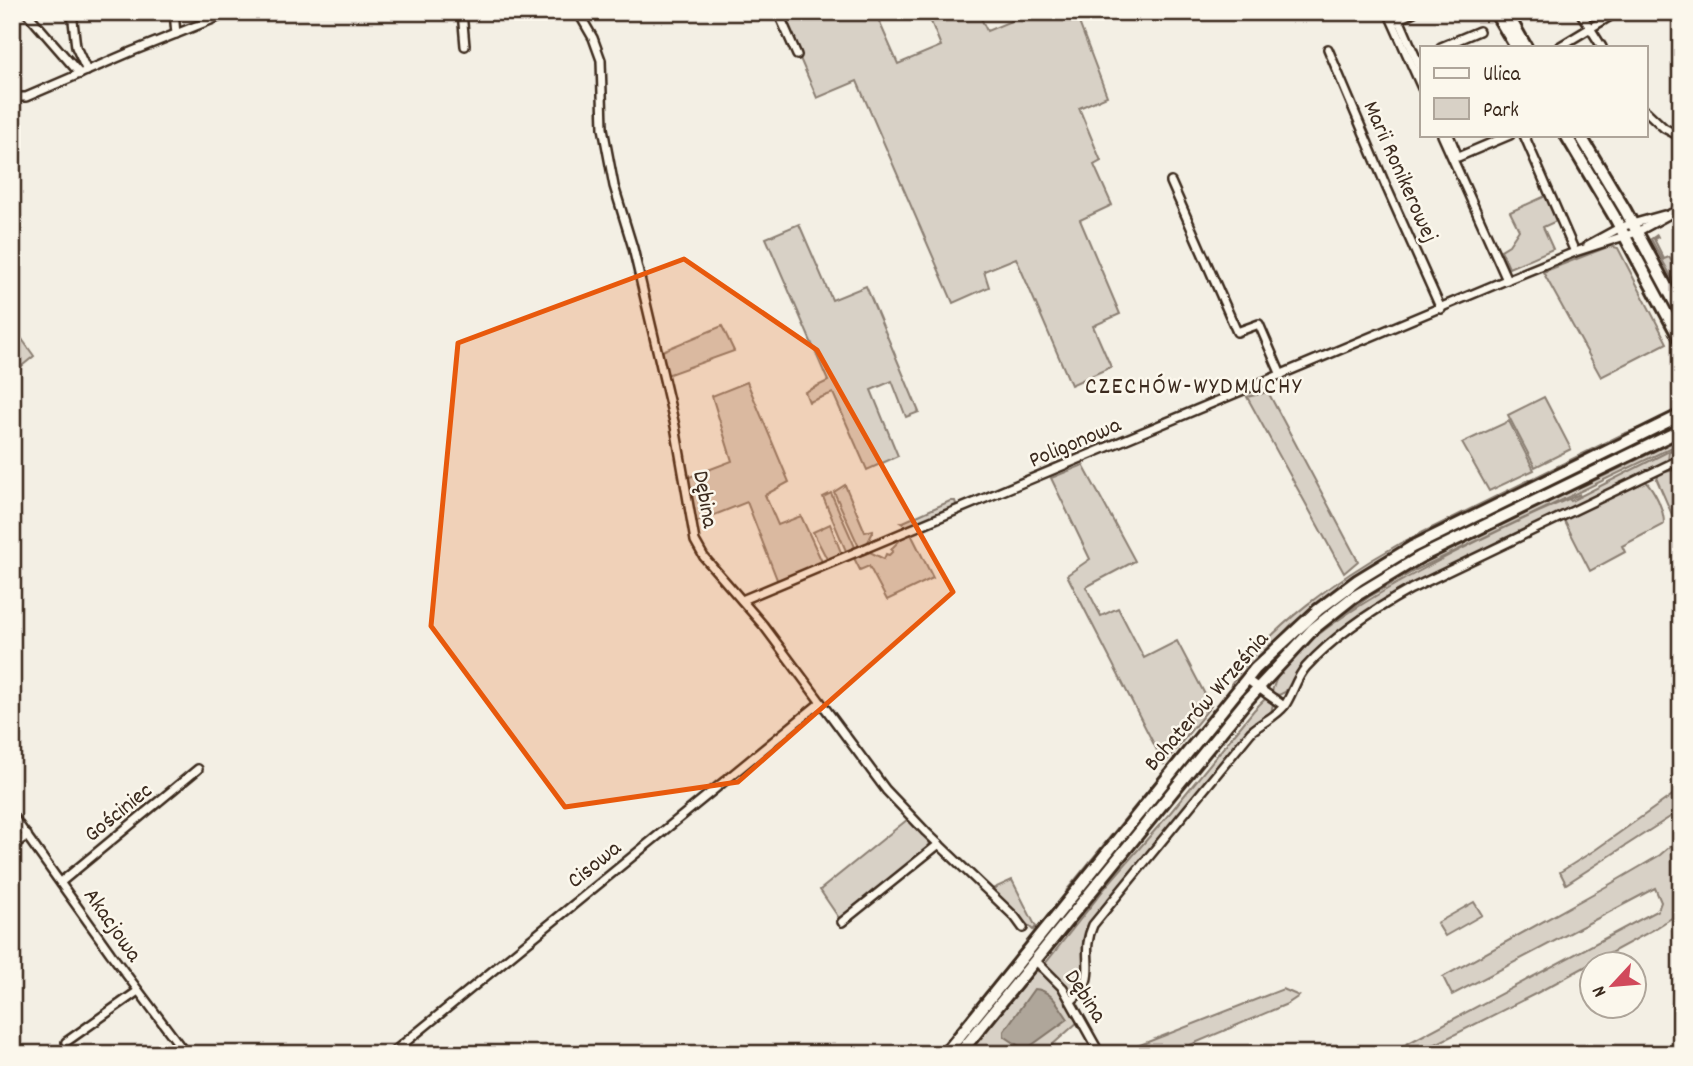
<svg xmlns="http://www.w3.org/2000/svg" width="1693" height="1066" viewBox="0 0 1693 1066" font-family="Dekko,sans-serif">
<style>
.green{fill:#d8d1c6;stroke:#8a7e72;stroke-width:2}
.water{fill:#afa69a;stroke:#817468;stroke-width:2}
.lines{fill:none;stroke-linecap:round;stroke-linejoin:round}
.street-casing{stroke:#3b2a1e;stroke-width:12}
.secondary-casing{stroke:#3b2a1e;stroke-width:16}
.street{stroke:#fbf7ec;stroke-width:7}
.secondary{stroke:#fbf7ec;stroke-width:10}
.marked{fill:#e8590c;fill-opacity:0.2;stroke:#e8590c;stroke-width:5;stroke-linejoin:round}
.labels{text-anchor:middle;stroke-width:5;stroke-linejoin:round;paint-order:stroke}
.street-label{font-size:23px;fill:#3b2a1e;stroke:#fbf7ec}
.neighbourhood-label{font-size:24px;letter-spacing:2px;fill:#3b2a1e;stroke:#fbf7ec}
</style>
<rect width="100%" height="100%" fill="#f3efe4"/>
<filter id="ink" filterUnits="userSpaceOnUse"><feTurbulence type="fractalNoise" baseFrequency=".0143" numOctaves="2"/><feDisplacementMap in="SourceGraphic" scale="14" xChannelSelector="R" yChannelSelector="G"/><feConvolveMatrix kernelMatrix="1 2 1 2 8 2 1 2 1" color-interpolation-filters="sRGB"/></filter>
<g filter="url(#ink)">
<g class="green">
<path d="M 780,12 L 875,12 L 898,64 L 941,46 L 927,12 L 978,12 L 987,31 L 1016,19 L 1014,12 L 1075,12 L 1107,96 L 1079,108 L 1101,161 L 1094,165 L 1112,205 L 1080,220 L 1120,314 L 1093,326 L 1111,367 L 1071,385 L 1016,258 L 984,271 L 989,287 L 953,303 L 857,81 L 817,98 Z"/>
<path d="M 1552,193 L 1563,218 L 1543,227 L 1553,249 L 1509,268 L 1501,250 L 1509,245 L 1519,230 L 1510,212 Z"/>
<path d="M 799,224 L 832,300 L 866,286 L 919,412 L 906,417 L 892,381 L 871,390 L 898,456 L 867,470 L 833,393 L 809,402 L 805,392 L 828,381 L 766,238 Z"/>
<path d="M 1657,235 L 1658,237 L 1654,239 L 1664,259 L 1669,257 L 1681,276 L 1681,295 L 1651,239 Z"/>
<path d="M 1610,246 L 1618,248 L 1667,343 L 1601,377 L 1543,272 Z"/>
<path d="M 12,325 L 34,356 L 12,374 Z"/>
<path d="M 722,326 L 734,351 L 667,375 L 662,351 Z"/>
<path d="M 747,382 L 789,482 L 765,495 L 778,525 L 801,516 L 823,564 L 778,582 L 747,502 L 694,523 L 687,478 L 732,461 L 712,396 Z"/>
<path d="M 1268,392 L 1358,561 L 1344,573 L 1247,397 Z"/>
<path d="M 1544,397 L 1571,449 L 1535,467 L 1508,415 Z"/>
<path d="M 1681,420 L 1681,422 L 1386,571 L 1340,601 L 1316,621 L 1261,673 L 1315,620 L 1396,560 Z"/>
<path d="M 1509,421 L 1534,470 L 1489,491 L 1462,443 Z"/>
<path d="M 1645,426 L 1408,545 L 1356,574 L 1291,625 L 1234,687 L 1231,684 C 1269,626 1340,577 1399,544 L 1623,434 Z"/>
<path d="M 1681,438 L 1681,443 L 1416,570 L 1369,597 L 1311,638 C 1326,619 1349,606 1370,593 C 1439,548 1515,517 1589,483 C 1620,469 1650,453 1681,438 Z"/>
<path d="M 1681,445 L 1681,448 L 1669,452 L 1668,462 L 1410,586 L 1303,666 L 1285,692 L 1279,695 L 1272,693 C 1280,627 1518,520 1580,494 L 1569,499 L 1571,501 Z"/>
<path d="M 1083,465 L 1135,561 L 1086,587 L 1101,616 L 1118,608 L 1144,658 L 1177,641 L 1211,706 L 1164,764 L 1067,575 L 1090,559 L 1051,478 Z"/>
<path d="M 1681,469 L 1681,524 L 1677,526 L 1657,480 L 1659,473 Z"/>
<path d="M 1645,480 C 1655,491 1664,509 1664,524 L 1622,546 L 1625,552 L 1590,571 L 1564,520 Z"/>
<path d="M 845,485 L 865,532 L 873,530 L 873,532 L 867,544 L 859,547 L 834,492 Z"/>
<path d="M 831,493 L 855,547 L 846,551 L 823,497 Z"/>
<path d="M 950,501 L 955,501 L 957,507 L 907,527 L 901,523 Z"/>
<path d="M 830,524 L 842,555 L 828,561 L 813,532 Z"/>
<path d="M 911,534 L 933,578 L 887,600 L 869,566 L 860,570 L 854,558 L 870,552 L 884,559 L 886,554 L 889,555 L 893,551 L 891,549 L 902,538 Z"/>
<path d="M 1238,695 L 1242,699 L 1044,944 L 1040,940 Z"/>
<path d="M 1265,699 L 1273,704 L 1271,713 L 1250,728 L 1093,921 C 1075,950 1091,966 1077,991 L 1068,992 L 1045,964 L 1109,883 L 1170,813 L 1254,710 Z"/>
<path d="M 1194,734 L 1190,742 L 1078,881 L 1066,891 Z"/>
<path d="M 1681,789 L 1681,810 L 1566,884 L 1560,872 L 1595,850 Z"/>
<path d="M 908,819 L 930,840 L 929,848 L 841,921 L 820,890 Z"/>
<path d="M 1681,837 L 1681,912 L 1653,930 L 1535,994 L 1416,1054 L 1388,1054 L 1658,910 L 1661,902 L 1655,888 L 1452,995 L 1443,977 L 1607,886 L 1660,855 Z"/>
<path d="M 1012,880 L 1036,927 L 1033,930 L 990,890 Z"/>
<path d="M 1474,902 L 1482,915 L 1445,936 L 1437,923 Z"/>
<path d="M 1035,971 L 1044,972 L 1063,994 L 1079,1021 L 1042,1054 L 967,1054 Z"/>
<path d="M 1283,989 L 1299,996 L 1287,1004 L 1169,1054 L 1117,1054 Z"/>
</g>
<path class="water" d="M 1034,989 C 1051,989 1060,1008 1068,1019 L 1025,1050 L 1004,1036 L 1004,1031 Z"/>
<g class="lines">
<defs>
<g id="street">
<path d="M 26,12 L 80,74"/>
<path d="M 72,12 L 76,47 L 87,71"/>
<path d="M 174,12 L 176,34"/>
<path d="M 462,12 L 465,46"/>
<path d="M 578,12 L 593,38 L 601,60 L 603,128 L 614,186 L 633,248 L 675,426 L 695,541 L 704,557 L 764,626 L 886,790 L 926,832 L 1015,917 L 1023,928"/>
<path d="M 778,12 L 797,55"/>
<path d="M 1388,12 L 1422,88"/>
<path d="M 1396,12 L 1422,72"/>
<path d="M 1580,12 L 1602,47"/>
<path d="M 1399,19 L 1414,12"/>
<path d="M 1441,47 L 1479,31"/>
<path d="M 1559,47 L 1617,12"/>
<path d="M 1328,49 L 1386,186 L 1441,309"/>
<path d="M 12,97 L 26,97 L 133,51 L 231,12"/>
<path d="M 1646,111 L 1664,128 L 1681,137"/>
<path d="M 1442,135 L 1507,280"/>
<path d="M 1449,135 L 1458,157 L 1510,135"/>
<path d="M 1524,135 L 1575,252"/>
<path d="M 1171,182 L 1237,332 L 1259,324 L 1281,375"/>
<path d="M 1588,245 L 1621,227 L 1664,215"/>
<path d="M 742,600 L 1511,278 L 1575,252 L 1637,232 L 1681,208"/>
<path d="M 1246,679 L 1284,706"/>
<path d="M 12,815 L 111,954 L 186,1054"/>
<path d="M 12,847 L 27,835"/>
<path d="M 61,882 L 198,769"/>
<path d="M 842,922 L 939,844"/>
<path d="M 1036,961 L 1063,988 L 1100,1054"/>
<path d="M 1071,1001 C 1102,976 1078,958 1093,925 L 1251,732 C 1262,722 1276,717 1285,705 C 1293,693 1296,678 1306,667 C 1335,635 1373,610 1411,589 L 1681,459"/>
<path d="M 66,1042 L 138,991"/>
<path d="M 391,1054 L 820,703"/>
</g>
<g id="secondary">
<path d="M 1495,12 L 1516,47"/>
<path d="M 1506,12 L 1526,47"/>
<path d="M 1566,135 L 1614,216 L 1681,341"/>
<path d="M 1580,135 L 1625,210 L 1681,314"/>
<path d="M 945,1054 L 1255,669 L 1318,610 L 1358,580 L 1412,547 L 1681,415"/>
<path d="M 959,1054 L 1247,700 L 1313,629 L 1352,598 L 1420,557 L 1681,430"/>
</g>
</defs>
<use href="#street" class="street-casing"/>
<use href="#secondary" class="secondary-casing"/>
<use href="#street" class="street"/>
<use href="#secondary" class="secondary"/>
</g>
</g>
<path class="marked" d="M 684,259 L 817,350 L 953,592 L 738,782 L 565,807 L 431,626 L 458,343 Z"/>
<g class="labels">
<g class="street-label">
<text transform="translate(1402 171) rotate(66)" y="8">Marii Ronikerowej</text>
<text transform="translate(1074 441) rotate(-23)" y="8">Poligonowa</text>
<text transform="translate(707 499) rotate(80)" y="8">Dębina</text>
<text transform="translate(1205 700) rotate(-49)" y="8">Bohaterów Września</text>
<text transform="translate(117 811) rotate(-39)" y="8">Gościniec</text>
<text transform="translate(593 863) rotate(-39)" y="8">Cisowa</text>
<text transform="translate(114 924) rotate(55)" y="8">Akacjowa</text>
<text transform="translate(1087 995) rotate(57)" y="8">Dębina</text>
</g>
<g class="neighbourhood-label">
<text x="1194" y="393">CZECHÓW-WYDMUCHY</text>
</g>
</g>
<rect width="1693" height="1066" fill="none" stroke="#fbf7ec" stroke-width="42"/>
<rect x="21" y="21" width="1651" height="1024" fill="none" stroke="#3b2a1e" stroke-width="2.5" filter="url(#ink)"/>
<rect x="1420" y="46" width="228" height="91" fill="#fbf7ec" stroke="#aea59a" stroke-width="2"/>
<rect x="1434" y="68" width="35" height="10" fill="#fbf7ec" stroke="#aea59a" stroke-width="2"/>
<text x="1483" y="80" font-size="21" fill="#3b2a1e">Ulica</text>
<rect x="1434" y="98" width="35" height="21" fill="#d8d1c6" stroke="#aea59a" stroke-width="2"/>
<text x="1483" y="116" font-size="21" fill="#3b2a1e">Park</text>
<g transform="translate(1613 985) rotate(244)"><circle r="33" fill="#fbf7ec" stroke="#aea59a" stroke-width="2"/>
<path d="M0-5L12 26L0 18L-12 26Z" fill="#d1495b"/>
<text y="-10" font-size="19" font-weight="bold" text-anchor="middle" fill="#3b2a1e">N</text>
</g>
</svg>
